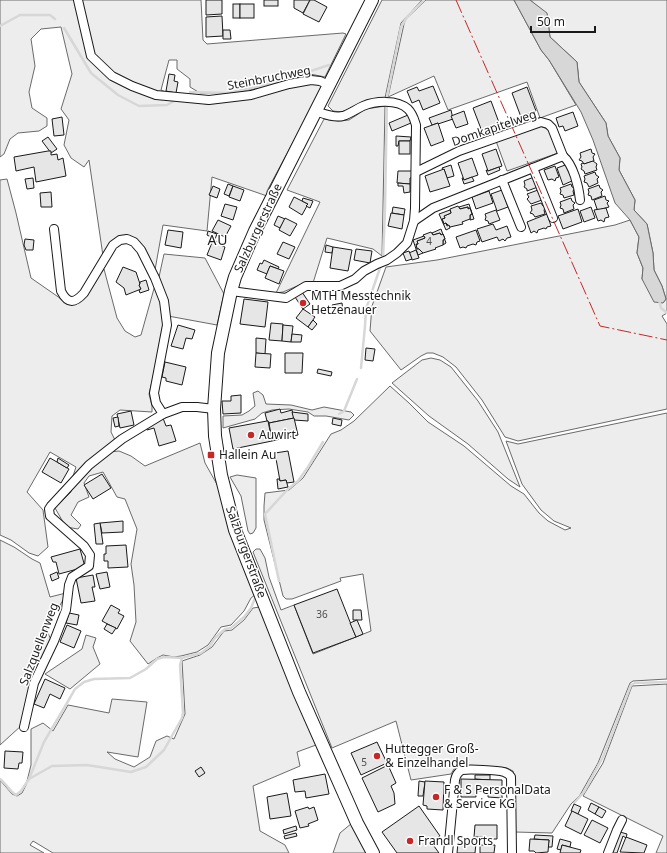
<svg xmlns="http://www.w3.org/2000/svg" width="667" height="853" viewBox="0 0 667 853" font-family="'Noto Sans',sans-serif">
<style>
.built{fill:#ededed;stroke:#6a6a6a}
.water{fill:#d7d7d7;stroke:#6a6a6a}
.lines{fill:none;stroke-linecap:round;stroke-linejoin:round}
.stream{stroke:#d7d7d7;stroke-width:2.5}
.building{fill:#e6e6e6;stroke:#1a1a1a}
.minor-casing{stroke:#1a1a1a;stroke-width:10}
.primary-casing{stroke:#1a1a1a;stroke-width:14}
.minor{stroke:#fff;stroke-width:8}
.primary{stroke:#fff;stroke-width:12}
.power{stroke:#c62828;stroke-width:1;stroke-dasharray:14 3 2 3;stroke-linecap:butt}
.poi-dot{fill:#c62828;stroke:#fff;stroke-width:1.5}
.labels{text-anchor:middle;stroke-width:3;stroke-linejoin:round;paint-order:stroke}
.number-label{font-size:10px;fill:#4d4d4d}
.street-label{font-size:12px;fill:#1a1a1a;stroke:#fff}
.poi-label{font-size:12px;fill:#1a1a1a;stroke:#fff;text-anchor:start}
.quarter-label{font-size:14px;letter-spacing:1px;fill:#1a1a1a;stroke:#fff}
</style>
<rect width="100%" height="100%" fill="#fff"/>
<g class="built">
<path d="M 0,0 L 201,0 L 203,40 L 207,44 L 343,33 L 346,34 L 325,77 L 310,74 L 266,87 L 227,93 L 200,93 L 190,87 L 190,79 L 177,69 L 177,60 L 169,60 L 161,90 L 185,101 L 207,104 L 223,102 L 309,82 L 323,86 L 267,191 L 267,196 L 212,177 L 207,231 L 163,225 L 155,270 L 137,239 L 130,236 L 118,237 L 103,256 L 89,160 L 84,167 L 71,158 L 64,145 L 69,120 L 61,109 L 72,74 L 61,27 L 41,29 L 31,39 L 35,66 L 29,92 L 32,108 L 47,118 L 47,126 L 39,131 L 18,133 L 10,139 L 4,154 L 0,157 Z"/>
<path d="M 382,0 L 422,0 L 401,23 L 385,98 L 368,100 L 342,112 L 333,111 L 328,106 Z"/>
<path d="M 426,0 L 514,0 L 541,50 L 549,60 L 576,105 L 540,118 L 527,82 L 448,110 L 434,76 L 388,97 L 404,24 L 406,19 Z"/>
<path d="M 530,0 L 667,0 L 667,313 L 662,316 L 667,324 L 667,409 L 518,441 L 505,437 L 482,400 L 456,367 L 443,357 L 433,353 L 427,353 L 421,356 L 401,370 L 370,331 L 372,306 L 386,267 L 437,260 L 615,225 L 630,220 L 639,237 L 637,253 L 643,268 L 642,279 L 663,303 L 666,299 L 662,286 L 654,270 L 653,253 L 647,224 L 634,210 L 635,200 L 619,170 L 620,158 L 608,136 L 606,123 L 579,82 L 577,62 L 550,37 L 547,14 Z"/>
<path d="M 385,106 L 382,256 L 373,249 L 327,238 L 313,283 L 302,284 L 283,292 L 276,293 L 320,202 L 287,190 L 324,119 L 338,121 L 349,120 L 366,109 Z"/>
<path d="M 540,126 L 550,130 L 558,153 L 507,171 L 496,141 Z"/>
<path d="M 7,179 L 16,213 L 31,278 L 67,303 L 81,300 L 104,269 L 117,318 L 125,331 L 135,337 L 141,335 L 155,285 L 159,293 L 164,324 L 163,335 L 149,394 L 152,406 L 152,412 L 120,410 L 112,416 L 111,432 L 115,440 L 99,453 L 119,451 L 131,456 L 145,466 L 200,443 L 205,463 L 219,488 L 256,594 L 251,598 L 244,611 L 231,625 L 221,627 L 208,645 L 197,652 L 181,656 L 174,657 L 163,655 L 157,658 L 148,664 L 130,641 L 136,622 L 134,585 L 131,564 L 137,529 L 125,499 L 117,497 L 103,472 L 89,476 L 84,483 L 89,497 L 78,502 L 71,515 L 81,525 L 78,529 L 66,527 L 55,508 L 71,492 L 73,476 L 76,467 L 50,452 L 27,492 L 43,510 L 48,547 L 38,556 L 29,553 L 11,540 L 0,535 L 0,180 Z"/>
<path d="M 164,254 L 205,258 L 224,294 L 217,325 L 168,316 L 159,277 Z"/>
<path d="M 431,358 L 440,360 L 451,367 L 478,401 L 498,432 L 520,487 L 508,479 L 468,444 L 429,416 L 392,383 L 422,360 Z"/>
<path d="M 390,386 L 409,403 L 428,422 L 464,446 L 511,486 L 524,494 L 539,513 L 548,521 L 565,530 L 571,528 L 554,521 L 541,510 L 522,484 L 506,441 L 518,444 L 667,413 L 667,679 L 633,681 L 630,683 L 598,763 L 580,795 L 571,804 L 552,833 L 515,832 L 515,777 L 513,771 L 507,768 L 460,767 L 454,769 L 451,774 L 411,780 L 396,721 L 332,748 L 253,552 L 256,549 L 260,549 L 265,558 L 269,577 L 281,610 L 294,605 L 313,654 L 371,631 L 363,574 L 340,578 L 341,581 L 292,599 L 286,599 L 283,596 L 264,520 L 264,506 L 265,493 L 289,490 L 303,478 L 331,434 L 341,430 L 354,421 Z"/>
<path d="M 258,391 L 263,395 L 266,404 L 291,405 L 312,410 L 324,407 L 351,412 L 354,415 L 349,420 L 326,416 L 314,416 L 308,412 L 289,409 L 272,410 L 262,413 L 255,419 L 223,428 L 223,416 L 242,415 L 249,411 L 255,406 L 253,393 Z"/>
<path d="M 237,475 L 256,478 L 256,528 L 253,533 L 250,534 L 248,531 L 241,496 L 230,477 Z"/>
<path d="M 0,540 L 14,547 L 32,559 L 40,563 L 50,597 L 66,593 L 65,597 L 46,628 L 51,640 L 22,725 L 0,745 Z"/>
<path d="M 260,607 L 316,745 L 297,752 L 300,766 L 253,786 L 260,831 L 285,845 L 289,853 L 53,853 L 33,841 L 30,845 L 44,853 L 0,853 L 0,780 L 12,794 L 17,796 L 22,793 L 26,785 L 31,765 L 31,729 L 43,723 L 53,731 L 68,705 L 109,713 L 112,699 L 147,702 L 138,757 L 107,752 L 115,759 L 134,767 L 150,757 L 156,741 L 167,736 L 174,739 L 185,714 L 182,661 L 200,655 L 212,647 L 224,631 L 232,630 L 244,620 L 253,608 Z"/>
<path d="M 86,635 L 96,638 L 93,647 L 100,664 L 70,689 L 45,674 L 82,649 Z"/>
<path d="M 667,684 L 667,853 L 656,853 L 663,836 L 583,796 L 603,763 L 632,686 Z"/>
<path d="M 352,823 L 369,853 L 333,853 L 340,833 Z"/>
</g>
<path class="water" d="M 514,0 L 530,0 L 547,13 L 550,37 L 577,62 L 579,82 L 606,123 L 608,136 L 620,158 L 619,170 L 635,200 L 634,210 L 647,224 L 653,253 L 654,270 L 662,286 L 666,299 L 663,303 L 654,302 L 642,279 L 643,268 L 637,253 L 639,237 L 630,220 L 615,203 L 593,140 L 581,112 L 549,60 L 541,50 Z"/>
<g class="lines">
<g class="stream">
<path d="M 0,26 L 20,15 L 50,15 L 55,19"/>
<path d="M 64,28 L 91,73 L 118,95 L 139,106 L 167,105 L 176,100"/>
<path d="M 190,92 L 228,93 L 275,83 L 329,65"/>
<path d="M 383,259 L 385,209 L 387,97 L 401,27 L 407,17 L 424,0"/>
<path d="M 659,300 L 661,308 L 667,313"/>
<path d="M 361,368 L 365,326 L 366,309 L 381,265"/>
<path d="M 339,414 L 344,411 L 357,379"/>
<path d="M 279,581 L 265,514 L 288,489 L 298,481 L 308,467 L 323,442"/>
<path d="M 0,779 C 6,783 9,791 16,795 L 21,791 L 29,779 L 44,742 L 67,703 L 75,689 L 84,682 L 94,679 L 130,678 L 146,669 L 157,659 L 164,657 L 182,658 L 201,653 L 210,646 L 215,638 L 225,629 L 231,628 L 244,617 L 251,608 L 255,598"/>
<path d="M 29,779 L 52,766 L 87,765 L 131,772 L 146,767 L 164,750 L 182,718 L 183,713 L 180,665 L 182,658"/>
<path d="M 574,803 L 584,792 L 603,757 L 631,685 L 635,683 L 667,682"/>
</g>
</g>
<g class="building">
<path d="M 206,0 L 222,0 L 222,14 L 206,15 Z"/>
<rect x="264" y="0" width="14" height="6"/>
<path d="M 294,0 L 310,0 L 303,13 L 294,8 Z"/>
<path d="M 310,0 L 314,0 L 327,7 L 319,22 L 303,14 Z"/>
<rect x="233" y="4" width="7" height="14"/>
<rect x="240" y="4" width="14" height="14"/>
<path d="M 222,16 L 223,36 L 206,37 L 206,17 Z"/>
<path d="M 223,30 L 230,30 L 231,39 L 223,39 Z"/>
<path d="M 169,74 L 175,75 L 174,81 L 178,82 L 176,93 L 166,91 Z"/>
<path d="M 433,86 L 440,103 L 423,110 L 419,100 L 412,103 L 407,91 L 417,87 L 419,91 Z"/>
<path d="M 527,87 L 536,111 L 521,117 L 512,93 Z"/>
<path d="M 491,101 L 501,128 L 483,134 L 473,108 Z"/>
<path d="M 451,110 L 453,119 L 438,124 L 438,123 L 432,125 L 429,118 Z"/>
<path d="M 464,111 L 468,124 L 456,128 L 451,116 Z"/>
<path d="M 534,112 L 536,117 L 524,121 L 523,116 Z"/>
<path d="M 573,112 L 578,126 L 565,131 L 563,126 L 559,127 L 556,118 Z"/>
<path d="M 408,115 L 411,123 L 392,131 L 389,123 Z"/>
<path d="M 62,117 L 64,135 L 54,136 L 52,119 Z"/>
<path d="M 438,123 L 444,141 L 431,146 L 424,128 Z"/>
<path d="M 396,136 L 411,137 L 410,141 L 399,141 L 398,146 L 396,146 Z"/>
<path d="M 48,137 L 57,149 L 51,153 L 42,141 Z"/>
<rect x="399" y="141" width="11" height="13"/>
<path d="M 496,149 L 502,166 L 488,171 L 482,154 Z"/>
<path d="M 591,149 L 592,153 L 595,154 L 593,157 L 594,161 L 584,164 L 582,161 L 579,160 L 581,157 L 580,153 Z"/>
<path d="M 48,151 L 51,151 L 51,155 L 57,154 L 58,160 L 63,158 L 66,176 L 36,182 L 34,167 L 16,171 L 14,157 Z"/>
<path d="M 472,158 L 478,175 L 464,180 L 458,163 Z"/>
<path d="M 593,161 L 597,164 L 596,167 L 597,170 L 585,174 L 584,171 L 581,169 L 582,167 L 581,164 L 583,163 L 584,164 Z"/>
<path d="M 568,164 L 574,180 L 563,185 L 557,168 Z"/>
<path d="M 451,165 L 454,176 L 447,178 L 444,169 L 443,170 L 442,168 Z"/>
<path d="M 555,166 L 559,177 L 556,178 L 555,181 L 552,179 L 548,180 L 544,170 Z"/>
<path d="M 499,167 L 500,170 L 488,175 L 486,170 L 488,171 Z"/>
<path d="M 444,169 L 450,186 L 430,192 L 425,176 Z"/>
<path d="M 398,171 L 412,171 L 412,178 L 410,178 L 410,184 L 397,183 Z"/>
<path d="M 595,172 L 596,175 L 599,177 L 597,179 L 598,183 L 589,187 L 587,183 L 584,182 L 585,179 L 584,176 Z"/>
<path d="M 472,177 L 474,181 L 464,184 L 462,178 L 463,178 L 464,180 Z"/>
<path d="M 534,177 L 538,187 L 527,191 L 527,189 L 524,187 L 525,185 L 524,181 Z"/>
<path d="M 33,178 L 34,188 L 27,189 L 25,179 Z"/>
<path d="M 398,183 L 410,184 L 410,192 L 404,193 L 403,186 L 398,186 Z"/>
<path d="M 228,184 L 233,186 L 229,196 L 224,194 Z"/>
<path d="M 571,184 L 572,187 L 575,188 L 573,191 L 574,195 L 564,198 L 563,195 L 560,194 L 561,191 L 560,188 Z"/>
<path d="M 599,185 L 600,188 L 603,190 L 601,192 L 602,196 L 592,200 L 591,196 L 588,195 L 589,192 L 588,189 Z"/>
<path d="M 213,186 L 220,189 L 217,198 L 209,195 Z"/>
<path d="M 233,186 L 244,190 L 240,201 L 229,197 Z"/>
<path d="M 502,190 L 508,207 L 497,211 L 491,194 Z"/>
<path d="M 538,190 L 542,200 L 531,204 L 527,199 L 529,197 L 527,194 Z"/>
<path d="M 489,191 L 493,203 L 476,209 L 472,197 Z"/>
<path d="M 51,192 L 52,207 L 41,207 L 40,193 Z"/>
<path d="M 605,196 L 606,200 L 609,201 L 607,203 L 609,207 L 599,210 L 597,209 L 594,200 Z"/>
<path d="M 294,197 L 308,204 L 302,215 L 289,207 Z"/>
<path d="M 303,198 L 313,201 L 310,208 L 306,206 L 308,204 L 302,201 Z"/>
<path d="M 571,198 L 572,201 L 575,203 L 573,205 L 574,209 L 564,213 L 563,209 L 560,208 L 561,205 L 560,202 Z"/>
<path d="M 541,203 L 543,206 L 546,207 L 544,210 L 545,214 L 535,217 L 533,214 L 530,213 L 532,210 L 531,206 Z"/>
<path d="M 225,204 L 237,207 L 233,220 L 221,216 Z"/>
<path d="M 469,204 L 474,219 L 470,220 L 470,215 L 472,214 L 470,208 L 468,209 L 468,207 L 460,209 L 459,207 Z"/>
<path d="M 458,206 L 460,209 L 468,207 L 468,209 L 470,208 L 472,214 L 470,215 L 470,219 L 462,222 L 463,224 L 450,227 L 446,223 L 444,224 L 442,219 L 445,218 L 444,216 L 451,213 L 450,209 Z"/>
<path d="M 393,207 L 405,209 L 404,215 L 392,213 Z"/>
<path d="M 591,207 L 595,218 L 584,222 L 580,211 Z"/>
<path d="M 606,208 L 609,217 L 605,218 L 604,222 L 601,220 L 598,221 L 594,210 Z"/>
<path d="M 578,209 L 582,222 L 563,229 L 558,216 Z"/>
<path d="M 450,210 L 451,213 L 444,216 L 445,218 L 442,219 L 444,224 L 446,223 L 447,226 L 449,225 L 450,228 L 446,230 L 439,214 Z"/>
<path d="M 496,210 L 500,220 L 489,224 L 488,221 L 485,220 L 486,217 L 485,214 Z"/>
<path d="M 391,213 L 404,215 L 402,229 L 388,226 Z"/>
<path d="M 547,214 L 551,226 L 547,227 L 546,229 L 544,228 L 538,230 L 537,233 L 534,231 L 531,233 L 527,222 Z"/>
<path d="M 278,216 L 285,219 L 280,228 L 274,225 Z"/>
<path d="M 285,218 L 297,224 L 290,236 L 279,230 Z"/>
<path d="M 218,220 L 231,226 L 225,237 L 212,231 Z"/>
<path d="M 493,224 L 496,230 L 507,226 L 511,237 L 507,238 L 505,241 L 503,239 L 499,241 L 497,237 L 482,242 L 477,229 Z"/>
<path d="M 441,229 L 446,243 L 443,245 L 443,240 L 445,239 L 443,234 L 441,235 L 440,233 L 433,235 L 432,233 Z"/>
<path d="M 168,230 L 183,232 L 181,248 L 165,245 Z"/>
<path d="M 476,230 L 480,241 L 477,242 L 476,245 L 473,244 L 467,246 L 466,248 L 463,247 L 460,248 L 456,237 Z"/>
<path d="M 208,231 L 217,234 L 215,239 L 207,235 Z"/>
<path d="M 431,232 L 433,235 L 440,233 L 441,235 L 443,234 L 445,239 L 443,240 L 443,245 L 435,248 L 436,249 L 423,253 L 419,249 L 417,249 L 416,244 L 418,244 L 417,241 L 425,238 L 423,235 Z"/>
<path d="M 424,236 L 425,238 L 417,241 L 418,244 L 416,244 L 417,249 L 419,249 L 423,253 L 418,255 L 413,240 Z"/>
<path d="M 25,239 L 34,240 L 33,250 L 26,250 L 24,245 Z"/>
<path d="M 213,240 L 223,244 L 222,246 L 225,247 L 221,260 L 207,255 Z"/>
<path d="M 283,242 L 295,247 L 289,259 L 277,254 Z"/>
<path d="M 326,245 L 333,247 L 332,253 L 325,252 Z"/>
<path d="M 333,247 L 352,250 L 348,271 L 330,268 Z"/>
<path d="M 356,249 L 372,251 L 370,263 L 354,260 Z"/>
<path d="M 416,250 L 419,258 L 412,260 L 409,253 Z"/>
<path d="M 409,251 L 412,259 L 406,261 L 403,253 Z"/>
<path d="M 264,260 L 279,267 L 278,269 L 270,266 L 267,274 L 257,270 L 260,263 L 262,264 Z"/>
<path d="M 270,266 L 284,271 L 279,284 L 265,278 Z"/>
<path d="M 123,267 L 136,272 L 140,284 L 139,285 L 141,289 L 126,295 L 124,288 L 116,282 Z"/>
<path d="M 146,280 L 149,290 L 140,293 L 139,290 L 141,289 L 139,285 L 140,284 L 140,282 Z"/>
<path d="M 302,292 L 310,304 L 303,309 L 295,297 Z"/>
<path d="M 244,299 L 268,302 L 265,327 L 240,324 Z"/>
<path d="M 342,303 L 343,311 L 334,313 L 332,305 Z"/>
<path d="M 303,309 L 315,317 L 308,327 L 296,318 Z"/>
<path d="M 313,320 L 317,324 L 312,330 L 308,327 Z"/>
<path d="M 271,323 L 283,324 L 282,341 L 269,340 Z"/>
<path d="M 178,325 L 195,330 L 192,339 L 186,338 L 183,349 L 171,346 Z"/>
<path d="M 283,325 L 293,326 L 291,342 L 282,341 Z"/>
<path d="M 292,334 L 302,335 L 301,342 L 291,342 Z"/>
<path d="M 256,338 L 266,339 L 265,354 L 256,353 Z"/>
<path d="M 366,348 L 375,349 L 373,361 L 365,360 Z"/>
<path d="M 256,353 L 271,354 L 270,368 L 255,367 Z"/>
<path d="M 285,353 L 303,353 L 302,373 L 285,373 Z"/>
<path d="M 165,362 L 186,367 L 182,385 L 166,381 L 166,378 L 162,377 Z"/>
<path d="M 318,369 L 332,372 L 331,376 L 317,373 Z"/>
<path d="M 241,395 L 241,413 L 223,414 L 222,401 L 231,401 L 231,396 Z"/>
<path d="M 280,409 L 281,413 L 292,410 L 294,418 L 269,423 L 268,421 L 267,421 L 265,413 Z"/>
<path d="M 131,411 L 134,425 L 120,428 L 117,414 Z"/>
<path d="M 292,412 L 308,414 L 308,421 L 294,420 Z"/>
<path d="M 118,417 L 119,426 L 115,427 L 113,418 Z"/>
<path d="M 163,418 L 166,426 L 171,425 L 176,441 L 159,446 L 154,428 L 147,430 L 146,426 Z"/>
<path d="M 294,418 L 298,435 L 272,441 L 269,423 Z"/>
<path d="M 333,418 L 342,420 L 341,426 L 332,424 Z"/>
<path d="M 267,421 L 268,421 L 272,441 L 233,449 L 229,428 Z"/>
<path d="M 288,451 L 294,482 L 287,483 L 286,480 L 280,481 L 275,453 Z"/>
<path d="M 50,458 L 69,469 L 61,483 L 42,472 Z"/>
<path d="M 58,458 L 69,465 L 67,468 L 57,462 Z"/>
<path d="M 102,474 L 111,488 L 93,499 L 84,485 Z"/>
<path d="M 277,479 L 279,479 L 280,481 L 286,480 L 288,487 L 278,489 Z"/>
<path d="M 123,521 L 123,532 L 102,533 L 100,523 Z"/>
<path d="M 100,523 L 103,544 L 96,544 L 94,524 Z"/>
<path d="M 126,545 L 128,567 L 108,568 L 108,561 L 104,561 L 104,554 L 106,554 L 106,546 Z"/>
<path d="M 80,549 L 85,567 L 59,574 L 56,562 L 53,562 L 51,557 Z"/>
<path d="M 57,572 L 59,578 L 52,581 L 50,575 Z"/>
<path d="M 107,572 L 110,587 L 100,589 L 96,574 Z"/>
<path d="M 93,575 L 95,587 L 92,587 L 95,601 L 81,603 L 76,578 Z"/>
<path d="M 337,589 L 356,637 L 313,653 L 294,605 Z"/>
<path d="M 111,605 L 120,610 L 118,613 L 124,616 L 117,629 L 102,621 Z"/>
<path d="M 353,610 L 361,610 L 362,620 L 353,620 Z"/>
<path d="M 69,613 L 79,615 L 77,625 L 66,623 Z"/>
<path d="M 357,620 L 363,634 L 356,637 L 350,623 Z"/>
<path d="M 107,624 L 116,628 L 112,634 L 104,629 Z"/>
<path d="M 67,625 L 81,631 L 74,648 L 60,642 Z"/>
<path d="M 45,679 L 65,688 L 60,699 L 50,694 L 44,708 L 34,704 Z"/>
<path d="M 377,742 L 387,763 L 361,775 L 351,753 Z"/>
<path d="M 5,751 L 23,752 L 22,763 L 19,763 L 18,769 L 4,768 Z"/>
<path d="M 388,765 L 396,783 L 391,786 L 394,793 L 395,804 L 378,812 L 362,778 Z"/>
<path d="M 201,767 L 205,773 L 199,777 L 195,771 Z"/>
<path d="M 325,774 L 329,794 L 306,798 L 305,791 L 295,792 L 293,780 Z"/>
<path d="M 475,775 L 490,775 L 490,780 L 475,779 Z"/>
<path d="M 461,779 L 502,780 L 502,798 L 488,797 L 488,791 L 476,791 L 476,797 L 461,797 Z"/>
<path d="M 419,781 L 425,782 L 423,796 L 418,796 Z"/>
<path d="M 425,781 L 444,782 L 443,810 L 427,809 L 427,806 L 423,805 Z"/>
<path d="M 287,793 L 291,816 L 270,819 L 267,797 Z"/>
<path d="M 591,803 L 599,807 L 595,814 L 588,810 Z"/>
<path d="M 574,804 L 581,807 L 578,814 L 571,811 Z"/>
<path d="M 419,806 L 440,836 L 431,842 L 439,853 L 397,853 L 382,832 Z"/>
<path d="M 308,807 L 309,809 L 314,807 L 318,820 L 308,824 L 309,826 L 300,828 L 295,811 Z"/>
<path d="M 599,807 L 606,811 L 602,818 L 595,814 Z"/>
<path d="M 572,811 L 588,819 L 581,834 L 565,826 Z"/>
<path d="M 592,820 L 608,828 L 600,843 L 584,835 Z"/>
<path d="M 475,825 L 497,825 L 497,839 L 484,839 L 485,837 L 474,837 Z"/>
<path d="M 296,826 L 297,830 L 284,834 L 283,830 Z"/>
<path d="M 620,832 L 627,834 L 626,838 L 623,836 L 617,853 L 612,853 Z"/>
<path d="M 296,833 L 297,836 L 285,839 L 284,836 Z"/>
<path d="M 535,835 L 553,836 L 552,847 L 548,847 L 549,840 L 534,839 Z"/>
<path d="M 626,837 L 647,845 L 644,853 L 620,852 Z"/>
<path d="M 530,839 L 549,840 L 548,852 L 536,853 L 534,851 L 529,851 Z"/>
<path d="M 560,839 L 571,842 L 570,847 L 562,845 L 561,850 L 557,849 Z"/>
<path d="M 458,843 L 476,843 L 475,853 L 457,853 Z"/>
<path d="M 480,845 L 495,845 L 494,853 L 480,853 Z"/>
<path d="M 562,845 L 581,850 L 580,853 L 560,853 Z"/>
</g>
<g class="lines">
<defs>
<g id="minor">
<path d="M 78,0 L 91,56 L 112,76 L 132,86 L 156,95 L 209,100 L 251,95 L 289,84 L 311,80 L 320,81 L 329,85"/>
<path d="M 563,156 C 573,164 579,187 580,200"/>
<path d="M 533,168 L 553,218"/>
<path d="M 416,172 L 459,151 L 541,122 L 548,124 L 552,128 L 563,156"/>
<path d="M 502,180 L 521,227"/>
<path d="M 414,221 L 433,208 L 563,156"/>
<path d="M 54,229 L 61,291 C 68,305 75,303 84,293 L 113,245 L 120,240 L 127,239 L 134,242 L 141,250 L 155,278 L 164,301 L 167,325 L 154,393 L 156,403 L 163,414"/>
<path d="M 231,291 L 286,298 L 306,286 L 340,286 L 355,279 L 364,271 L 377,264 L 387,260 L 397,253 L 407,243 L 414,221 L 415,208 L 416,125 C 414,119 413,114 408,109 C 397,99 375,101 363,106 C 356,109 350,114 343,116 C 334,118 324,114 316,111"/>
<path d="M 24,727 L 34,683 L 54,641 L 66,610 L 69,585 L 72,577 L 89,566 L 90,555 L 84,546 L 50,516 L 49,509 L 51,506 L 89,465 L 122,439 L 163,414 L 182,407 L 197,407 L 214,409"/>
<path d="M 448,853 L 455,780 C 456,775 458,772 462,770 C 469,769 497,770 504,772 C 507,773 509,774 511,777 L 512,853"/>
<path d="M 608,853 L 617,830 L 622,820"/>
</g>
<path id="primary" d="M 372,0 L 255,231 L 235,277 L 231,291 L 218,353 L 214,409 L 215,436 L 221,475 L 235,530 L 299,692 L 346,798 L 357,823 L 373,853"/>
</defs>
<use href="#minor" class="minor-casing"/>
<use href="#primary" class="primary-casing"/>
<use href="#minor" class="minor"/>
<use href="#primary" class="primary"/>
<path class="power" d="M 456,0 L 600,326 L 667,340"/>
</g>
<g class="poi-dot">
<circle cx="303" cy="303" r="4"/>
<circle cx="251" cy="435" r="4"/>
<rect x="207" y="451" width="8" height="8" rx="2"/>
<circle cx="377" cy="756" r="4"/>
<circle cx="436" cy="797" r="4"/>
<circle cx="410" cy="841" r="4"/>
</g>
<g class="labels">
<g class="number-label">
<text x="429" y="245">4</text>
<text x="322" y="618">36</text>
<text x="364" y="766">5</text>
</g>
<g class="street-label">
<text transform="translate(269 78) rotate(-11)" y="4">Steinbruchweg</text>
<text transform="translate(494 128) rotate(-19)" y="4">Domkapitelweg</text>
<text transform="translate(258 228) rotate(-65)" y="4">Salzburgerstraße</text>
<text transform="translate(246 552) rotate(70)" y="4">Salzburgerstraße</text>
<text transform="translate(39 644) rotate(-69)" y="4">Salzquellenweg</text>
</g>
<g class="poi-label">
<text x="311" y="300">MTH Messtechnik<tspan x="311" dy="14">Hetzenauer</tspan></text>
<text x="259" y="439">Auwirt</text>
<text x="219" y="459">Hallein Au</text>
<text x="385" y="753">Huttegger Groß-<tspan x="385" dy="14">&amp; Einzelhandel</tspan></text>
<text x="444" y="794">F &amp; S PersonalData<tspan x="444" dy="14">&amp; Service KG</tspan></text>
<text x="418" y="845">Frandl Sports</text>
</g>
<g class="quarter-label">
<text x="218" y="245">AU</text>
</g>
</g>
<path d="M531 26v6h64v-6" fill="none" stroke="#1a1a1a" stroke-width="2"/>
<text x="537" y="26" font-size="12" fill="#1a1a1a" stroke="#ffffff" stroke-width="3" paint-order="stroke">50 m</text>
</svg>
